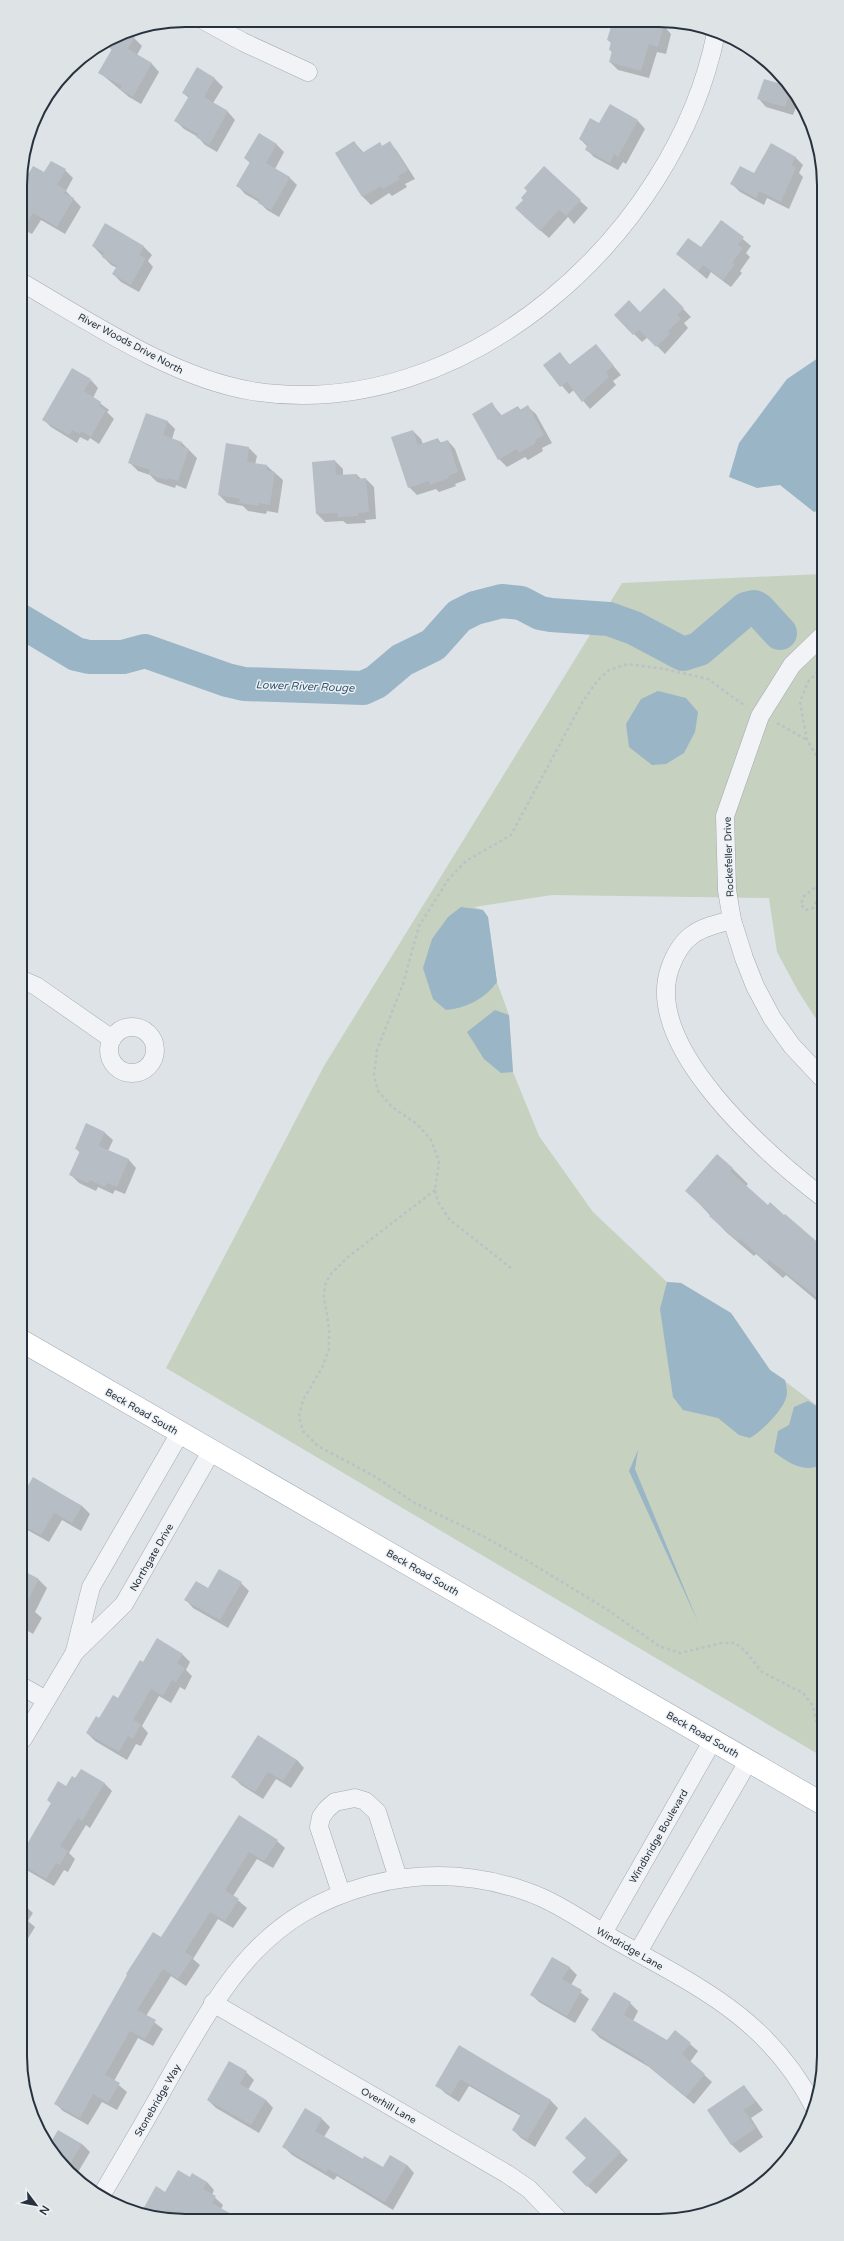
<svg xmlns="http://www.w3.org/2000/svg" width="844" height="2241" viewBox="0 0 844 2241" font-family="'Varela Round',sans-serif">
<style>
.green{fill:#c6d1c0}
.water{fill:#9ab5c6}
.shadow{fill:#0003}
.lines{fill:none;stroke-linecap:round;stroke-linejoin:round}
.river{stroke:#9ab5c6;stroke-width:34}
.building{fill:#b6bdc4}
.minor-casing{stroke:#a4aab1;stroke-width:19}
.major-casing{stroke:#9ea9b3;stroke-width:23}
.path{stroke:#bdc1c6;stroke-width:2.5;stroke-dasharray:3 3;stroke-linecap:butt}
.minor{stroke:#f1f3f6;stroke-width:18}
.major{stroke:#fff;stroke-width:22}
.labels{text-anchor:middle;stroke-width:3;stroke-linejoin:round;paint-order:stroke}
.street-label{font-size:10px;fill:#28323e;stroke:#eef2f5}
.water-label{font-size:11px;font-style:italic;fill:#345670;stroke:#eef2f5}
.rim{fill:none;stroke:#28323e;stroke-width:2}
</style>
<rect width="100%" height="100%" fill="#dee3e7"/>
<path class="green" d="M 821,574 L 822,1028 L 798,991 L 777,952 L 769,898 L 552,895 L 474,907 L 483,910 L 488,917 L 497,982 L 509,1015 L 513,1072 L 539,1136 L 593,1212 L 667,1282 L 681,1283 L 731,1313 L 770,1370 L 823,1410 L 823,1757 L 166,1368 L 324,1066 L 622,583 Z"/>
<g class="water">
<path d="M 821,356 L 821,509 L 814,512 L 780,485 L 757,488 L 729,477 L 739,443 L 787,379 Z"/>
<path d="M 658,691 L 686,698 L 698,712 L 695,732 L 684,753 L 666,764 L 652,765 L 629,747 L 626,724 L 641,699 Z"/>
<path d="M 461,907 L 483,910 L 488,917 L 497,982 C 485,999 466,1008 446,1010 L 433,999 L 423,968 L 432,939 L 448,917 Z"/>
<path d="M 495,1010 L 509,1015 L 513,1072 L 501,1073 L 484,1059 L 467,1032 Z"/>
<path d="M 667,1282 L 681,1283 L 731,1313 L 770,1370 L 785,1380 C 786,1384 787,1389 787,1393 C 786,1408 763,1430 750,1438 L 739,1435 L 718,1418 L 683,1410 L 673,1397 L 660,1309 Z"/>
<path d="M 808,1401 L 823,1410 L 823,1464 C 804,1474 789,1463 774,1452 L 778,1431 L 789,1425 L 794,1407 Z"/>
<path d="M 638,1450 L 635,1469 L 698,1622 L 629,1471 Z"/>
</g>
<g class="shadow">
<path d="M 613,23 L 652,23 L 664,26 L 671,34 L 666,54 L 657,52 L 649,78 L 618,70 L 610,62 L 612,52 L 610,50 L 612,44 L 608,40 Z"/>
<path d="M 122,32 L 134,38 L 142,46 L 137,55 L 152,64 L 159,72 L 141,104 L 129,97 L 100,73 L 112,50 L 107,45 L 109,41 Z"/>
<path d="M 197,69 L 215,79 L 223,87 L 213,103 L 228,112 L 235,120 L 217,152 L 205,145 L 198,137 L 184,129 L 176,121 L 189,98 L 183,93 Z"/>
<path d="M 782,78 L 806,110 L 796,107 L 793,115 L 766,107 L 759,99 L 780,84 Z"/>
<path d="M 638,121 L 645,129 L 626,164 L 623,162 L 618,170 L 594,157 L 586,149 L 587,146 L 580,139 L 599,125 Z"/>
<path d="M 354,142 L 364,153 L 390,143 L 397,151 L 415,179 L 405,184 L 407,187 L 392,196 L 389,193 L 371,205 L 363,197 L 336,153 Z"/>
<path d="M 276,144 L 284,152 L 275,169 L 289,177 L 297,185 L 279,217 L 267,210 L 259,202 L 245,194 L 238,186 L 251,164 L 245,158 Z"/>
<path d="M 795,157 L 803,165 L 799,173 L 803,177 L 789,209 L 767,198 L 764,205 L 740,192 L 732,184 Z"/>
<path d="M 51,162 L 65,170 L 73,178 L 66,191 L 81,207 L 65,234 L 41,220 L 32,234 L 20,228 Z"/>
<path d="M 524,200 L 580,201 L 588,208 L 574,224 L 568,217 L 549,238 L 524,216 Z"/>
<path d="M 722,221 L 751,246 L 746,253 L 750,257 L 740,271 L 742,273 L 731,287 L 711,272 L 707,279 L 677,254 L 701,249 Z"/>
<path d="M 105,225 L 144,247 L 152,255 L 148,261 L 153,267 L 139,292 L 121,282 L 113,274 L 117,268 L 111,265 L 93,246 Z"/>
<path d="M 664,289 L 691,317 L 684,323 L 688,328 L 665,354 L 648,337 L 642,342 L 615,315 L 640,313 Z"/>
<path d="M 596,345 L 621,375 L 613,381 L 616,385 L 590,409 L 574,390 L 569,394 L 544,365 L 560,353 L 570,365 Z"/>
<path d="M 91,380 L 98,388 L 93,398 L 109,410 L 107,412 L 114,419 L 99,444 L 90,438 L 88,441 L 80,437 L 77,443 L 51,427 L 44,420 Z"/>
<path d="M 492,404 L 502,416 L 518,407 L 521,410 L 528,407 L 536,414 L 552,443 L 542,448 L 543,451 L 528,460 L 525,457 L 507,467 L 499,459 Z"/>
<path d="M 167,421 L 175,429 L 172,439 L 182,443 L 197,458 L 186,489 L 176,485 L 175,488 L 157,482 L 150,475 L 138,471 L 130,463 Z"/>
<path d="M 413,431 L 421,439 L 423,444 L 438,439 L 441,443 L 448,441 L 455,449 L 466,480 L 455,484 L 456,486 L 439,492 L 436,489 L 417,495 L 409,487 Z"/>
<path d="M 249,448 L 257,456 L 255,465 L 267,466 L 283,480 L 278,513 L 267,511 L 266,514 L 248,511 L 243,506 L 227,503 L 219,495 Z"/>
<path d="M 335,461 L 343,469 L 343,476 L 357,475 L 361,479 L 366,479 L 374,487 L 376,519 L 365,520 L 366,523 L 347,524 L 343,521 L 325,522 L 317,514 L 313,463 Z"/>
<path d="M 86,1124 L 105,1133 L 113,1140 L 108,1151 L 129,1160 L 136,1168 L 125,1194 L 115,1190 L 113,1194 L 98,1187 L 96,1191 L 79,1183 L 71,1175 L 80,1153 L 76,1148 Z"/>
<path d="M 732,1168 L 748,1184 L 746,1186 L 768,1206 L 818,1244 L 821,1240 L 822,1241 L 823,1306 L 786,1275 L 783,1278 L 756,1254 L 754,1256 L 726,1232 L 687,1191 Z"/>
<path d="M 33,1479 L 82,1506 L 90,1514 L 81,1531 L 62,1520 L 49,1542 L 22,1527 L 22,1498 Z"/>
<path d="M 22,1571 L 39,1580 L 47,1588 L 35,1612 L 42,1618 L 33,1634 L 23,1628 Z"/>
<path d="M 241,1583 L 249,1591 L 228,1628 L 193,1608 L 186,1600 L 208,1589 Z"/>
<path d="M 182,1654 L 190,1662 L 186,1670 L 192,1676 L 185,1690 L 180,1687 L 171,1703 L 159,1696 L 142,1726 L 148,1733 L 141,1746 L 136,1744 L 127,1760 L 95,1741 L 87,1733 L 118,1699 L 143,1663 Z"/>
<path d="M 297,1760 L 304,1768 L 291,1788 L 276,1779 L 263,1799 L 241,1785 L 233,1777 Z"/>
<path d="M 104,1783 L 112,1791 L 90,1828 L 86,1825 L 69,1853 L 75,1859 L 68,1872 L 64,1870 L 54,1886 L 23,1868 L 23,1845 L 27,1846 L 52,1804 L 48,1800 Z"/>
<path d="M 240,1817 L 277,1841 L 285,1848 L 273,1868 L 257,1859 L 233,1896 L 247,1908 L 233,1928 L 218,1919 L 193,1959 L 200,1965 L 186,1986 L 171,1976 L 146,2016 L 163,2029 L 153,2046 L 138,2038 L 114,2081 L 127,2092 L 117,2110 L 102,2102 L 88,2125 L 63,2111 L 56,2104 Z"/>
<path d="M 23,1904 L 33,1913 L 28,1921 L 35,1927 L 27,1940 L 23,1938 Z"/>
<path d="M 569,1967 L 577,1975 L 571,1985 L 589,1999 L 575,2023 L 539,2002 L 532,1995 Z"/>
<path d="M 630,2003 L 638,2011 L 633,2021 L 667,2041 L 690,2044 L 698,2051 L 690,2062 L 712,2082 L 694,2104 L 649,2067 L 600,2038 L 592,2030 Z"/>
<path d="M 459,2047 L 550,2100 L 558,2108 L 535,2147 L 521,2138 L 513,2130 L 521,2116 L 469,2086 L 459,2102 L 445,2093 L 437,2085 Z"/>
<path d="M 246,2072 L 254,2080 L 248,2090 L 266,2100 L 273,2108 L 259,2133 L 216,2108 L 208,2100 Z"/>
<path d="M 744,2086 L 763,2110 L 751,2118 L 763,2137 L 740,2153 L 732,2145 L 708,2110 Z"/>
<path d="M 305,2110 L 322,2119 L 330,2127 L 324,2137 L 363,2160 L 383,2168 L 407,2165 L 414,2173 L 393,2210 L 337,2176 L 334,2180 L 292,2155 L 284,2147 Z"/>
<path d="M 585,2118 L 628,2160 L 596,2194 L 573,2172 L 587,2158 Z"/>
<path d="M 82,2144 L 90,2152 L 78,2172 L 74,2169 L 70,2174 L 47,2145 Z"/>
<path d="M 190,2179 L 207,2182 L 214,2190 L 212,2195 L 223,2205 L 221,2209 L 238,2218 L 153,2218 L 143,2211 L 166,2193 Z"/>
</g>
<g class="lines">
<path class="river" d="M 21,621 L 76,654 L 89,657 L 123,657 L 145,651 L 227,680 L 244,684 L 363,688 L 376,682 L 402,660 L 433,645 L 459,616 L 475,608 L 502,601 L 521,603 L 540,613 L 551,615 L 609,619 L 634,628 L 683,654 L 699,649 L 746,609 L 754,607 L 758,609 L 780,633"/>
</g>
<g class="building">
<path d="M 612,23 L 656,23 L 664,25 L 658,47 L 649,44 L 641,71 L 609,62 L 612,51 L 609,50 L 611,42 L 607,40 Z"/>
<path d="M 122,32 L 126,32 L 135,37 L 128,49 L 152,63 L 133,97 L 120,89 L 122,86 L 98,73 L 112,49 L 104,44 Z"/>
<path d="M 197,67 L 215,78 L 204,97 L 228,111 L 209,145 L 196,137 L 198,134 L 174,121 L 189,96 L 182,93 Z"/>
<path d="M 764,79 L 788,86 L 791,90 L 785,107 L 757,99 Z"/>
<path d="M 610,104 L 638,120 L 618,157 L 614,154 L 610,163 L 585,150 L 588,144 L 579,139 L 590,118 L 599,123 Z"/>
<path d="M 259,133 L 277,144 L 266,163 L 290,177 L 271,210 L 258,203 L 260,200 L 236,186 L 250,162 L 244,158 Z"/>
<path d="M 354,141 L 362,153 L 380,142 L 382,146 L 390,141 L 408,170 L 398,176 L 400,179 L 383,189 L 381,186 L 362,197 L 335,153 Z"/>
<path d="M 771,143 L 796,157 L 791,165 L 796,168 L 781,202 L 759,191 L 756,198 L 730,184 L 740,166 L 754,173 Z"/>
<path d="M 51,161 L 66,169 L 57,185 L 66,190 L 64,193 L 74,198 L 57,227 L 33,213 L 20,234 L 20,188 L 33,166 L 44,172 Z"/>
<path d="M 544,166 L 581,200 L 566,216 L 559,210 L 540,231 L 515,208 L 523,200 L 521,198 L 527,191 L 524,188 Z"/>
<path d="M 721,220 L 744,237 L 738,245 L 743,248 L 732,263 L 735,264 L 723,280 L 703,265 L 698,271 L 676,254 L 688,238 L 701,247 Z"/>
<path d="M 105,223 L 144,246 L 139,255 L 146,258 L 131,285 L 112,274 L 117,266 L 102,257 L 104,253 L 92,246 Z"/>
<path d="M 664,288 L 684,308 L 677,315 L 681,319 L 668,331 L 670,334 L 656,347 L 639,330 L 633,335 L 614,315 L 629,300 L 640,312 Z"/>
<path d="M 596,344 L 614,366 L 606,372 L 609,377 L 582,402 L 567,382 L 560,387 L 543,365 L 560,352 L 569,365 Z"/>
<path d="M 72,368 L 91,379 L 84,391 L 101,402 L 99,406 L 106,410 L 91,437 L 81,431 L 80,434 L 72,430 L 69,435 L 42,420 Z"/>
<path d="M 492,402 L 500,416 L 518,406 L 520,410 L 528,405 L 544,435 L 535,440 L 536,443 L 519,453 L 517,449 L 498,460 L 472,414 Z"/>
<path d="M 146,413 L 168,421 L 163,435 L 182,442 L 181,446 L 189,449 L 178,481 L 168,478 L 167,480 L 148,474 L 150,470 L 128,463 Z"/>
<path d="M 413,430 L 418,445 L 438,438 L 439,443 L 448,440 L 458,472 L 448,476 L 449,478 L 430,485 L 429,481 L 408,488 L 391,437 Z"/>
<path d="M 226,443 L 249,447 L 247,462 L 267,465 L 267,470 L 275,472 L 270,505 L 259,503 L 259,506 L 239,503 L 240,499 L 218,495 Z"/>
<path d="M 335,460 L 336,475 L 357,474 L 357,479 L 366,478 L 369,512 L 358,513 L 358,516 L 338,517 L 338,513 L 316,514 L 312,462 Z"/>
<path d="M 86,1123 L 105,1132 L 99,1146 L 129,1159 L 117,1187 L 107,1183 L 105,1187 L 90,1180 L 88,1183 L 69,1175 L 80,1151 L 75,1149 Z"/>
<path d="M 717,1154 L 733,1168 L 730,1171 L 768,1205 L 770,1202 L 784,1215 L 785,1214 L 822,1246 L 823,1302 L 769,1260 L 767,1263 L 740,1239 L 738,1241 L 709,1216 L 711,1214 L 685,1191 Z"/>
<path d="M 33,1477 L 82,1506 L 72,1523 L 54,1513 L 41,1535 L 22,1525 L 22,1496 Z"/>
<path d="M 219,1569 L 242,1582 L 220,1620 L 184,1600 L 196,1581 L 208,1588 Z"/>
<path d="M 22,1570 L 39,1579 L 23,1610 L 22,1582 Z"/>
<path d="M 157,1638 L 183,1654 L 177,1663 L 185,1668 L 176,1682 L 172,1680 L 163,1696 L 151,1689 L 133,1720 L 141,1724 L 133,1739 L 128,1736 L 119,1752 L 86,1733 L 96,1716 L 99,1718 L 113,1695 L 118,1698 L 140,1660 L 143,1662 Z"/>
<path d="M 258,1735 L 297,1760 L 283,1781 L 268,1772 L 255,1792 L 231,1777 Z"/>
<path d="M 81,1769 L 105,1783 L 82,1821 L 78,1818 L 60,1846 L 68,1851 L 60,1865 L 56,1863 L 46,1879 L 23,1865 L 23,1851 L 51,1803 L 47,1800 L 58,1781 L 66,1786 L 72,1776 L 75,1778 Z"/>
<path d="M 239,1815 L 278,1840 L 264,1861 L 249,1852 L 225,1890 L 239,1899 L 225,1921 L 210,1912 L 185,1952 L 193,1957 L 178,1979 L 163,1969 L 137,2010 L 156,2020 L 145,2039 L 130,2031 L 105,2075 L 120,2083 L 108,2103 L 93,2094 L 80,2118 L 54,2104 L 127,1975 L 126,1974 L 153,1932 L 161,1937 Z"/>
<path d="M 552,1957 L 570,1967 L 562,1979 L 582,1990 L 567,2016 L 530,1995 Z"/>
<path d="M 614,1992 L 631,2002 L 624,2015 L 667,2040 L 675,2030 L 691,2043 L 682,2054 L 705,2074 L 686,2097 L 640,2059 L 591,2030 Z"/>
<path d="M 459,2045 L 551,2100 L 527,2140 L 512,2130 L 521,2114 L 500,2102 L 460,2079 L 451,2095 L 435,2086 Z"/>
<path d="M 229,2061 L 247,2071 L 240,2084 L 266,2100 L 251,2125 L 207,2100 Z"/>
<path d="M 744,2085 L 756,2102 L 744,2110 L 756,2128 L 731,2145 L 707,2110 Z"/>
<path d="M 305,2108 L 322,2118 L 315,2131 L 363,2159 L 364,2156 L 383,2167 L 390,2155 L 407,2165 L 385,2202 L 328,2169 L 326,2172 L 282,2147 Z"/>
<path d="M 585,2117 L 621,2152 L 587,2187 L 572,2172 L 586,2158 L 565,2138 Z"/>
<path d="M 58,2130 L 82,2144 L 70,2164 L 65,2162 L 63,2166 L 48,2147 Z"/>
<path d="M 178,2170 L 190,2177 L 192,2173 L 207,2182 L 203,2189 L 216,2196 L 212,2203 L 238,2218 L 181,2218 L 167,2209 L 162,2218 L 154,2218 L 142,2211 L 156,2186 L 165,2192 Z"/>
</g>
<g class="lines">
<defs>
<g id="minor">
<path d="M 203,20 L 243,42 L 308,72"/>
<path d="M 21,282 C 90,322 173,378 252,391 C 465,425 676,234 716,33"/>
<path d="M 822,636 L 792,665 L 760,716 L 725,816 L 727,890 L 732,920 L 744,958 L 755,986 L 772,1018 L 792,1046 L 822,1078"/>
<path d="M 732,920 C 699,928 682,934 670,968 C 642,1047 768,1155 822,1197"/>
<path d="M 22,980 L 36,986 L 112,1039"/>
<circle cx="132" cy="1050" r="23"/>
<path d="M 75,1651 L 91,1587 L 180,1433"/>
<path d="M 23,1687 L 46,1700"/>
<path d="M 23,1739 L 75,1652 L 124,1604 L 212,1450"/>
<path d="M 341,1893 L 319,1827 L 321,1817 L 327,1809 L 335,1802 L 355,1798 L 365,1801 L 377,1812 L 398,1878"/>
<path d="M 603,1933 L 713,1740"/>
<path d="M 638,1952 L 749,1760"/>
<path d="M 213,2003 L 507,2174 L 529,2189 L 557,2218"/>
<path d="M 101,2196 C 126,2154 151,2111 175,2068 C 227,1979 264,1914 370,1885 C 423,1871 473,1873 525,1891 C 558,1902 587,1924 617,1941 C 699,1987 769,2019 814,2107"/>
</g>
<path id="major" d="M 22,1341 L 823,1804"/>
</defs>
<use href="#minor" class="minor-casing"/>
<use href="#major" class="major-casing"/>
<g class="path">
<path d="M 822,667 L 808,682 L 800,702 L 807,740 L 822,765"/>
<path d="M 777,723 L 807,740"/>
<path d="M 820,884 L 818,898 L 813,908 L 806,910 L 801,905 L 803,897 L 822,882"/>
<path d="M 435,1190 L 348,1257 L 330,1275 L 325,1285 L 324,1297 L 329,1328 L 329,1349 L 322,1368 L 303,1400 L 299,1416 L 303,1431 L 318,1446 L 374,1476 L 415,1503 L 481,1535 L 526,1560 L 608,1610 L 659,1646 L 680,1653 L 722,1643 L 735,1643 L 746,1652 L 762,1672 L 803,1693 L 813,1706 L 818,1730 L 823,1740"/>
<path d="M 511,1268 L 450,1220 L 438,1202 L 435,1190 L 439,1161 L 431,1140 L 417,1124 L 392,1107 L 378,1091 L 374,1075 L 377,1050 L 403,984 L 419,926 L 448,880 L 466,861 L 511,835 L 583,701 L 598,680 L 609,670 L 628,664 L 664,669 L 708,679 L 745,706"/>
</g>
<use href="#minor" class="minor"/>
<use href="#major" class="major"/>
</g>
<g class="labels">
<g class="street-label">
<text transform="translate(131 343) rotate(28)" y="4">River Woods Drive North</text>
<text transform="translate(728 857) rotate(-92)" y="4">Rockefeller Drive</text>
<text transform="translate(142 1411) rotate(30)" y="4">Beck Road South</text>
<text transform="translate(151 1557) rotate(-60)" y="4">Northgate Drive</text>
<text transform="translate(423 1572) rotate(30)" y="4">Beck Road South</text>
<text transform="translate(703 1734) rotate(30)" y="4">Beck Road South</text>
<text transform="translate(658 1836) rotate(-60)" y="4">Windbridge Boulevard</text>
<text transform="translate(630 1948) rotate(30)" y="4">Windridge Lane</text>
<text transform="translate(157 2100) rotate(-60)" y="4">Stonebridge Way</text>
<text transform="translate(389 2105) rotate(30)" y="4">Overhill Lane</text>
</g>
<g class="water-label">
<text transform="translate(305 686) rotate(2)" y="4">Lower River Rouge</text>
</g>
</g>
<path d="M0 0H844V2241H0ZM185 27H659A158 158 0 0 1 817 185V2056A158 158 0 0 1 659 2214H185A158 158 0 0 1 27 2056V185A158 158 0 0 1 185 27Z" fill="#dee3e6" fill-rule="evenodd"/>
<path class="rim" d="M185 27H659A158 158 0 0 1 817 185V2056A158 158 0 0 1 659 2214H185A158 158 0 0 1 27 2056V185A158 158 0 0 1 185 27Z"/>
<g transform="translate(36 2205) rotate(122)" stroke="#eef2f5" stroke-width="3" paint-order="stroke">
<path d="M0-3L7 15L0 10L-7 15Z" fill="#28323e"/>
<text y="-6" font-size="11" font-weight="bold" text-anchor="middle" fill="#28323e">N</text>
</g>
</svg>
